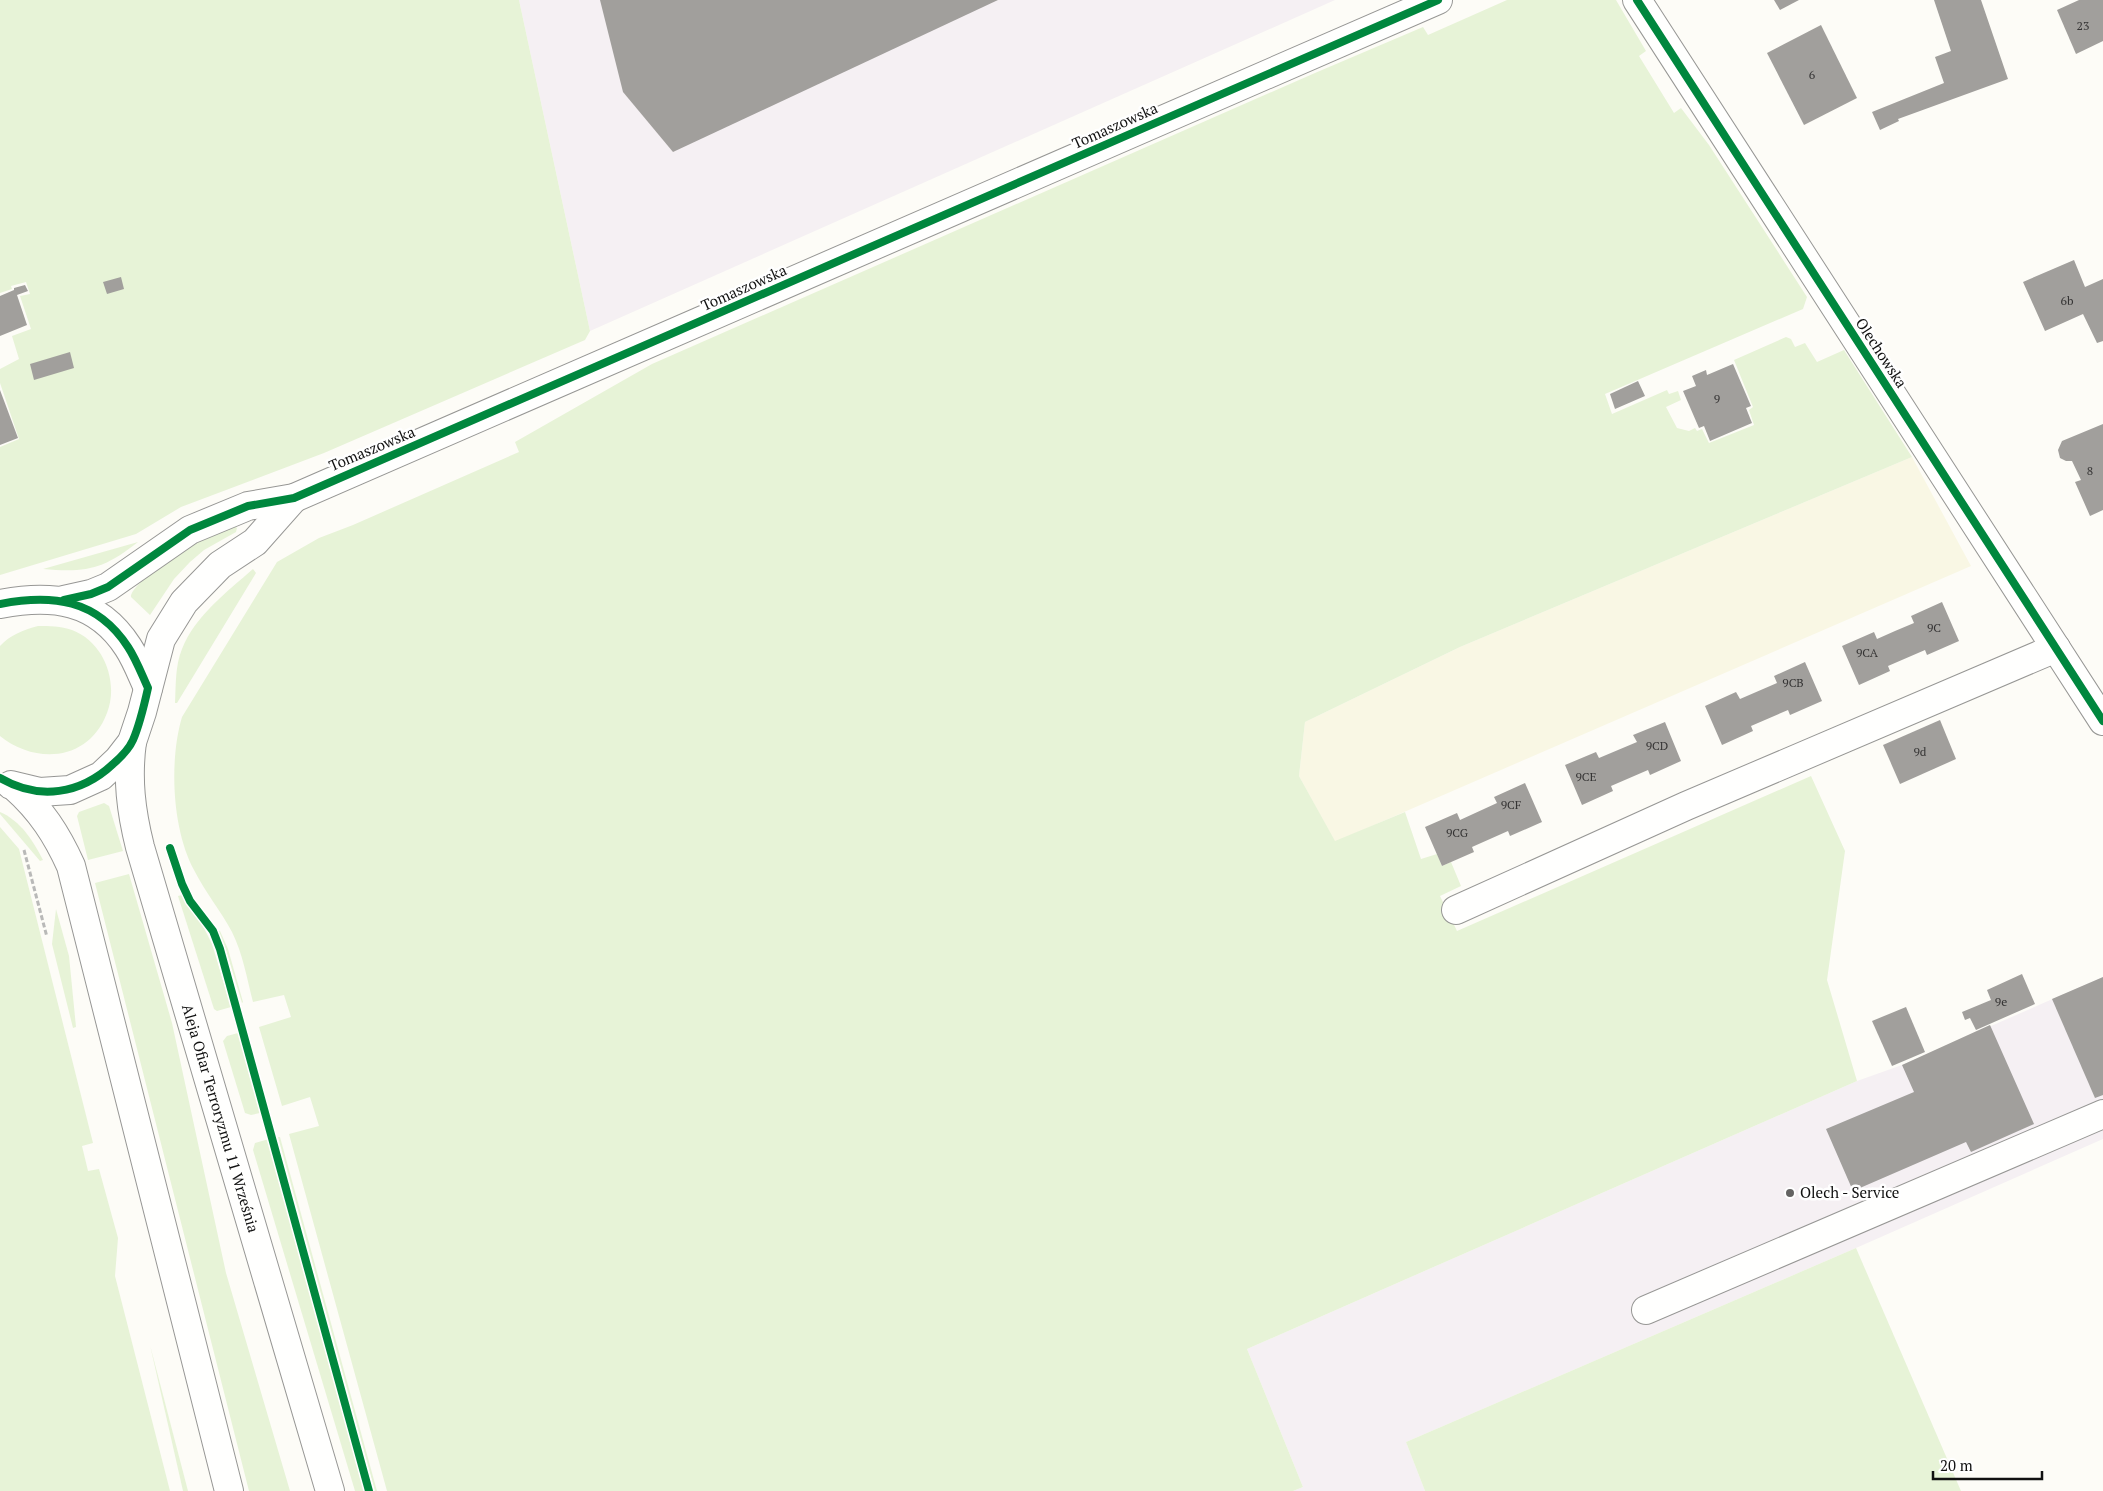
<svg xmlns="http://www.w3.org/2000/svg" width="2103" height="1491" viewBox="0 0 2103 1491" font-family="'PT Serif',serif">
<style>
.industrial{fill:#f5f0f3}
.farmland{fill:#f9f7e4}
.green{fill:#e7f3d7}
.building{fill:#a19f9c}
.lines{fill:none;stroke-linecap:round;stroke-linejoin:round}
.minor-casing{stroke:#979795;stroke-width:30}
.path{stroke:#b9b9b8;stroke-width:3;stroke-dasharray:5 2.5;stroke-linecap:butt}
.minor{stroke:#fffffe;stroke-width:28}
.cycleway-casing{stroke:#fff;stroke-width:11}
.cycleway{stroke:#00873e;stroke-width:8}
.poi-dot{fill:#646362;stroke:#fff;stroke-width:2}
.labels{text-anchor:middle;stroke-width:5;stroke-linejoin:round;paint-order:stroke}
.number-label{font-size:12px;fill:#353434}
.street-label{font-size:15px;fill:#111;stroke:#fff}
.poi-label{font-size:15px;fill:#111;stroke:#fff;text-anchor:start}
</style>
<rect width="100%" height="100%" fill="#fdfcf7"/>
<g class="industrial">
<path d="M 519,0 L 1335,0 L 590,331 Z"/>
<path d="M 2103,977 L 2103,1139 L 1856,1248 L 1406,1442 L 1425,1491 L 1293,1491 L 1303,1487 L 1247,1349 L 1857,1081 L 1902,1065 Z"/>
</g>
<path class="farmland" d="M 1912,457 L 1971,566 L 1335,842 L 1299,776 L 1305,722 L 1460,647 Z"/>
<g class="green">
<path d="M 0,0 L 519,0 L 590,331 L 585,340 L 324,453 L 181,507 L 136,534 L 0,575 L 0,447 L 19,439 L 0,383 L 0,369 L 19,359 L 12,336 L 31,329 L 20,296 L 30,294 L 26,282 L 11,286 L 12,289 L 0,293 Z"/>
<path d="M 1507,0 L 1616,0 L 1646,51 L 1639,56 L 1674,113 L 1681,108 L 1709,145 L 1807,297 L 1803,309 L 1605,394 L 1612,414 L 1667,390 L 1669,394 L 1678,391 L 1681,400 L 1666,407 L 1677,428 L 1689,431 L 1695,428 L 1697,431 L 1702,429 L 1709,443 L 1754,425 L 1749,410 L 1753,407 L 1734,360 L 1786,337 L 1791,339 L 1795,347 L 1805,343 L 1817,362 L 1844,350 L 1912,457 L 1460,647 L 1305,722 L 1299,776 L 1335,841 L 1405,812 L 1421,859 L 1437,854 L 1442,866 L 1451,862 L 1461,886 L 1440,896 L 1457,931 L 1811,776 L 1845,851 L 1827,980 L 1857,1081 L 1247,1349 L 1303,1487 L 1293,1491 L 387,1491 L 289,1134 L 319,1126 L 310,1097 L 282,1106 L 259,1027 L 291,1017 L 284,995 L 253,1002 C 247,979 243,954 232,932 C 221,911 205,892 194,870 C 172,829 169,761 182,717 L 277,562 L 319,538 L 353,525 L 519,452 L 515,442 L 652,364 L 1315,73 L 1423,27 L 1428,35 Z"/>
<path d="M 234,525 L 237,528 L 236,532 L 204,550 L 190,562 L 174,579 L 150,615 L 131,597 C 130,585 185,545 197,539 C 208,533 222,529 234,525 Z"/>
<path d="M 138,542 C 104,569 86,573 43,569 Z"/>
<path d="M 253,569 L 256,573 L 177,703 L 175,703 C 176,685 175,666 182,649 C 195,616 227,592 253,569 Z"/>
<path d="M 38,626 C 49,626 61,626 72,630 C 104,642 119,682 107,713 C 89,761 36,765 0,736 L 0,646 C 10,635 23,630 38,626 Z"/>
<path d="M 104,803 L 109,806 L 123,851 L 88,860 L 77,816 L 79,812 Z"/>
<path d="M 0,812 C 21,821 33,841 43,860 L 40,861 L 0,814 Z"/>
<path d="M 0,827 L 19,849 L 93,1143 L 82,1146 L 88,1171 L 99,1169 L 118,1238 L 115,1276 L 170,1491 L 0,1491 Z"/>
<path d="M 129,874 L 172,1023 L 226,1273 L 290,1491 L 249,1491 L 95,883 Z"/>
<path d="M 182,895 L 204,928 L 212,944 L 231,1007 L 217,1011 L 214,1009 L 178,896 Z"/>
<path d="M 56,909 L 69,956 L 76,1027 L 73,1028 L 52,944 Z"/>
<path d="M 220,931 L 228,949 L 243,1002 L 242,1003 L 226,950 L 218,932 Z"/>
<path d="M 238,1033 L 260,1113 L 251,1115 L 245,1113 L 223,1041 L 227,1036 Z"/>
<path d="M 278,1137 L 280,1137 L 377,1491 L 375,1491 Z"/>
<path d="M 269,1139 L 364,1491 L 355,1491 L 253,1150 L 255,1143 Z"/>
<path d="M 1856,1248 L 1961,1491 L 1425,1491 L 1406,1442 Z"/>
<path d="M 150,1345 L 188,1491 L 183,1491 Z"/>
</g>
<g class="building">
<path d="M 600,0 L 998,0 L 673,152 L 623,92 Z"/>
<path d="M 1774,0 L 1799,0 L 1780,10 Z"/>
<path d="M 1934,0 L 1981,0 L 2008,79 L 1898,119 L 1899,121 L 1880,130 L 1872,112 L 1944,83 L 1935,57 L 1951,51 Z"/>
<path d="M 2079,0 L 2103,0 L 2103,41 L 2076,54 L 2057,10 Z"/>
<path d="M 1821,25 L 1857,98 L 1804,125 L 1767,53 Z"/>
<path d="M 2074,260 L 2085,287 L 2103,279 L 2103,341 L 2097,343 L 2083,314 L 2045,331 L 2023,282 Z"/>
<path d="M 121,277 L 124,289 L 107,294 L 103,282 Z"/>
<path d="M 25,285 L 28,291 L 17,295 L 27,325 L 0,336 L 0,296 L 14,290 L 14,288 Z"/>
<path d="M 70,352 L 74,368 L 34,380 L 30,364 Z"/>
<path d="M 1733,364 L 1751,406 L 1746,408 L 1752,423 L 1710,441 L 1704,426 L 1699,428 L 1683,391 L 1696,386 L 1692,376 L 1706,370 L 1707,375 Z"/>
<path d="M 1638,381 L 1645,396 L 1615,409 L 1610,394 Z"/>
<path d="M 0,390 L 18,438 L 0,445 Z"/>
<path d="M 2103,424 L 2103,510 L 2090,516 L 2075,482 L 2081,480 L 2072,461 L 2066,461 L 2060,458 L 2058,450 L 2062,441 Z"/>
<path d="M 1942,602 L 1959,641 L 1927,655 L 1925,650 L 1888,666 L 1890,671 L 1859,685 L 1842,646 L 1874,632 L 1877,639 L 1895,631 L 1914,623 L 1911,616 Z"/>
<path d="M 1805,662 L 1822,701 L 1790,715 L 1788,710 L 1751,726 L 1753,731 L 1722,745 L 1705,706 L 1736,692 L 1740,699 L 1777,683 L 1774,676 Z"/>
<path d="M 1940,720 L 1956,759 L 1900,784 L 1883,745 Z"/>
<path d="M 1665,722 L 1681,761 L 1650,775 L 1648,770 L 1611,786 L 1613,791 L 1582,805 L 1565,765 L 1596,752 L 1599,758 L 1637,742 L 1633,735 Z"/>
<path d="M 1525,783 L 1542,822 L 1510,836 L 1508,831 L 1472,847 L 1474,852 L 1442,866 L 1425,827 L 1457,813 L 1460,820 L 1497,803 L 1494,797 Z"/>
<path d="M 2022,974 L 2035,1004 L 1976,1030 L 1970,1018 L 1965,1020 L 1962,1012 L 1991,1000 L 1987,990 Z"/>
<path d="M 2103,977 L 2103,1095 L 2095,1098 L 2052,999 Z"/>
<path d="M 1906,1007 L 1925,1052 L 1892,1066 L 1872,1021 Z"/>
<path d="M 1990,1025 L 2034,1124 L 1971,1152 L 1966,1142 L 1853,1191 L 1826,1129 L 1914,1092 L 1902,1065 Z"/>
</g>
<g class="lines">
<defs>
<g id="minor">
<path d="M 1637,0 L 2103,721"/>
<path d="M 64,600 L 91,594 L 108,587 L 190,530 L 248,506 L 294,498 L 1438,0"/>
<path d="M 0,604 C 52,594 97,599 128,647 C 136,659 142,675 148,688"/>
<path id="s1" d="M 132,742 C 127,779 131,811 140,847 L 330,1491"/>
<path d="M 11,785 L 40,792 L 70,790 L 101,776 L 118,760 L 132,742 L 142,712 L 161,639 L 184,602 L 220,565 L 255,542 L 294,498"/>
<path d="M 15,787 C 41,810 57,835 71,866 L 229,1491"/>
<path d="M 1456,910 L 1686,806 L 2056,648"/>
<path d="M 1646,1310 L 2103,1114"/>
</g>
</defs>
<use href="#minor" class="minor-casing"/>
<path class="path" d="M 24,850 L 47,937"/>
<use href="#minor" class="minor"/>
<defs>
<g id="cycleway">
<path d="M 1637,0 L 2103,721"/>
<path d="M 64,600 L 91,594 L 108,587 L 190,530 L 248,506 L 294,498 L 1438,0"/>
<path d="M 0,604 C 52,594 97,599 128,647 C 136,659 142,675 148,688 C 144,706 140,724 133,740 C 129,749 120,758 113,764 C 81,794 39,801 0,778"/>
<path d="M 170,848 L 182,884 L 190,901 L 213,931 L 220,949 L 369,1491"/>
</g>
</defs>
<use href="#cycleway" class="cycleway-casing"/>
<use href="#cycleway" class="cycleway"/>
</g>
<circle class="poi-dot" cx="1790" cy="1193" r="5"/>
<g class="labels">
<g class="number-label">
<text x="2083" y="30">23</text>
<text x="1812" y="79">6</text>
<text x="2067" y="305">6b</text>
<text x="1717" y="403">9</text>
<text x="2090" y="475">8</text>
<text x="1934" y="632">9C</text>
<text x="1867" y="657">9CA</text>
<text x="1793" y="687">9CB</text>
<text x="1657" y="750">9CD</text>
<text x="1920" y="756">9d</text>
<text x="1586" y="781">9CE</text>
<text x="1511" y="809">9CF</text>
<text x="1457" y="837">9CG</text>
<text x="2001" y="1006">9e</text>
</g>
<g class="street-label">
<text transform="translate(1115 126) rotate(-24)" y="5">Tomaszowska</text>
<text transform="translate(744 288) rotate(-24)" y="5">Tomaszowska</text>
<text transform="translate(1881 353) rotate(57)" y="5">Olechowska</text>
<text transform="translate(372 449) rotate(-23)" y="5">Tomaszowska</text>
<text dy="5" stroke="none"><textPath href="#s1" startOffset="389">Aleja Ofiar Terroryzmu 11 Września</textPath></text>
</g>
<g class="poi-label">
<text x="1800" y="1198">Olech - Service</text>
</g>
</g>
<path d="M1933 1471v8h109v-8" fill="none" stroke="#111111" stroke-width="2.5"/>
<text x="1940" y="1471" font-size="15" fill="#111111" stroke="#ffffff" stroke-width="4" paint-order="stroke">20 m</text>
</svg>
